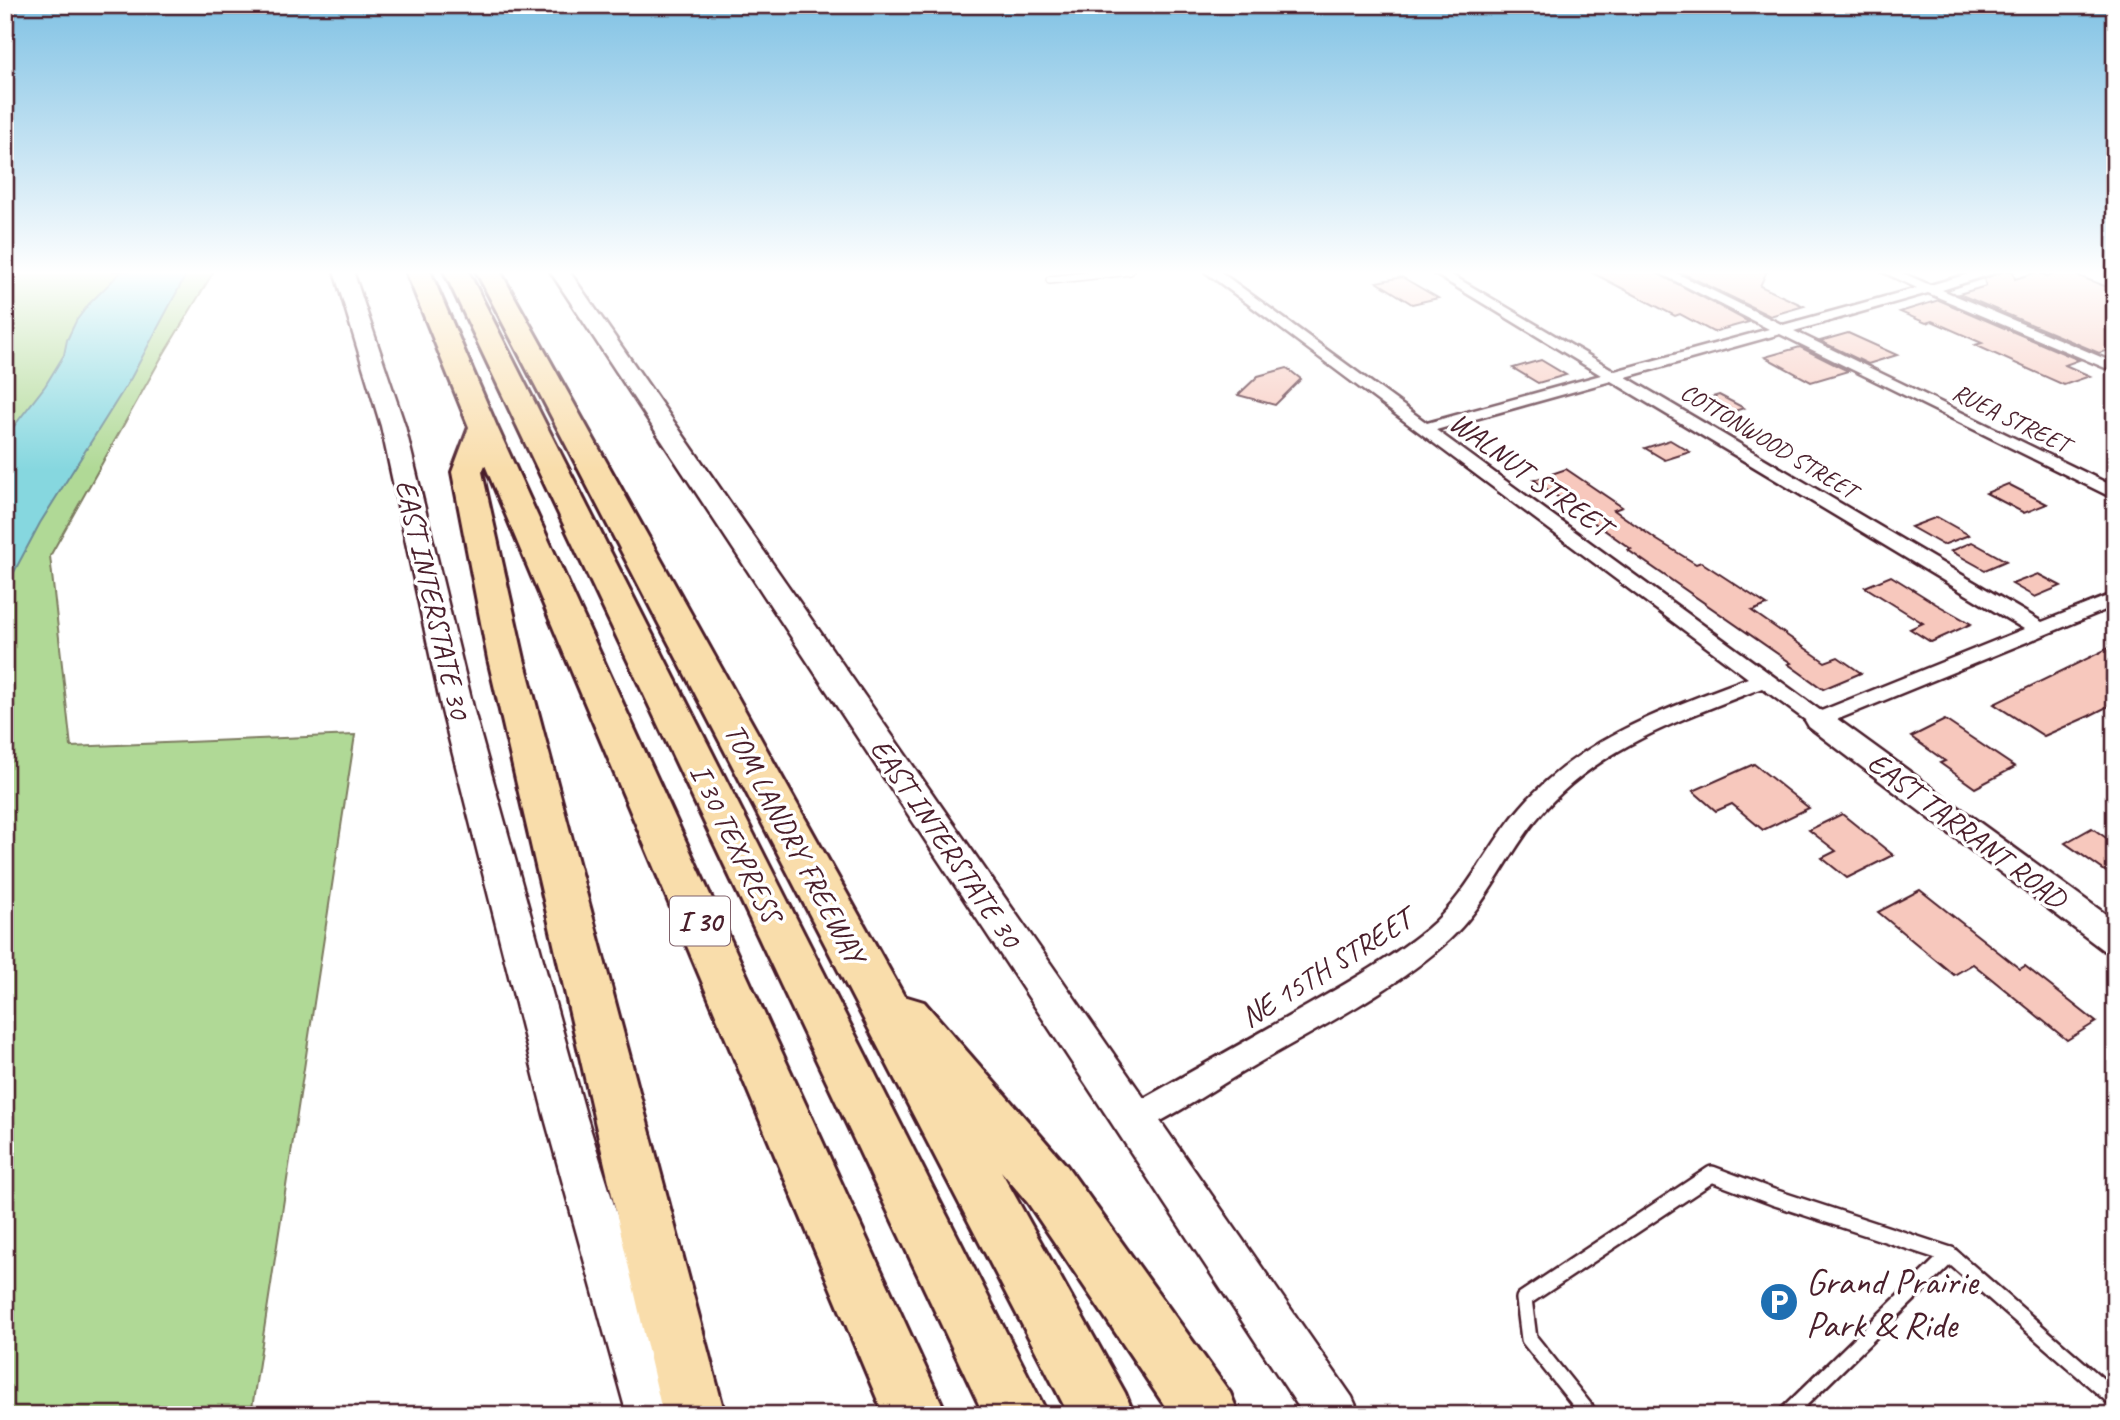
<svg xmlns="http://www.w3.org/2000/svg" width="2120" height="1420" viewBox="0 0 2120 1420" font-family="Caveat,sans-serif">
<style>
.green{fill:#b0d996;stroke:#7d7c60;stroke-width:2}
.water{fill:#86d7df;stroke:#6e8d97;stroke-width:2}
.building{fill:#f7c8bd;stroke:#4a1f2b;stroke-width:2}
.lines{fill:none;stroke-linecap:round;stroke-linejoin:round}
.service-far1-casing{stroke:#4a1f2b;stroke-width:10}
.service-casing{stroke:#4a1f2b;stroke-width:20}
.minor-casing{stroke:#4a1f2b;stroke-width:5}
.tertiary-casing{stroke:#4a1f2b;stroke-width:5}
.secondary-casing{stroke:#4a1f2b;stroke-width:5}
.motorway-casing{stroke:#4a1f2b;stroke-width:6}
.service-far1{stroke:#fff;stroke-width:7}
.service{stroke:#fff;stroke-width:15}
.minor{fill:#fff;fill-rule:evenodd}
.tertiary{fill:#fff;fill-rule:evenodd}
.secondary{fill:#fff;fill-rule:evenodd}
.motorway{fill:#f9ddab;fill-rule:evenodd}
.labels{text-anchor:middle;stroke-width:7;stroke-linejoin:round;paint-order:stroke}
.far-street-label{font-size:24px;fill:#4a1f2b;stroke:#fff}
.shield{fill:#fff;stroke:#80626b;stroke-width:2}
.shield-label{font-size:28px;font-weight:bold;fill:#4a1f2b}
.street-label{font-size:30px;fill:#4a1f2b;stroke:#fff}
.near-poi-label{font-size:37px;fill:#4a1f2b;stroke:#fff;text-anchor:start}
</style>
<rect width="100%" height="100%" fill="#fff"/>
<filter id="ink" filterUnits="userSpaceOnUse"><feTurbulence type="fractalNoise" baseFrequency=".0143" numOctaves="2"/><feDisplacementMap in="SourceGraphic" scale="14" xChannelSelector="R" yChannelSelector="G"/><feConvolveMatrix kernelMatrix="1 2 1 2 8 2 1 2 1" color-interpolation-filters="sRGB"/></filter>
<g filter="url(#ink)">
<path class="green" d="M 5,271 L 214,271 L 160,360 L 50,556 L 71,747 L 355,735 L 251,1415 L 5,1415 Z"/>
<path class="water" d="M 122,271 L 188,271 L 131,378 L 40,523 L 5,589 L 5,443 L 11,430 L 45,386 L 64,355 L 67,340 L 76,321 L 89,304 Z"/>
<g class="building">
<path d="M 1589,271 L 1654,271 L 1749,322 L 1713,332 L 1680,314 L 1675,316 Z"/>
<path d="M 1678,271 L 1767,271 L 1760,286 L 1804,306 L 1770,316 Z"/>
<path d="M 2002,271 L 2013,271 L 2015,279 L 2037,272 L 2047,276 L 2066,271 L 2115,290 L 2115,348 L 2099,353 L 1959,294 L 1986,286 L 1984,279 Z"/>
<path d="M 1402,277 L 1438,298 L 1412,304 L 1377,282 Z"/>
<path d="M 1939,300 L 2079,360 L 2065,365 L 2090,376 L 2064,385 L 1975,345 L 1982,343 L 1932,321 L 1926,323 L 1900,312 Z"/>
<path d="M 1848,333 L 1897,355 L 1868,364 L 1820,341 Z"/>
<path d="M 1800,347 L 1848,371 L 1811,382 L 1765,357 Z"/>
<path d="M 1541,360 L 1566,375 L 1538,383 L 1513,368 Z"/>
<path d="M 1287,368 L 1301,379 L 1275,405 L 1238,395 L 1258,376 Z"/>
<path d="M 1719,395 L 1744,408 L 1719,416 L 1695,402 Z"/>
<path d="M 1670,440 L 1690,452 L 1665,460 L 1645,448 Z"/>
<path d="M 1566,469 L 1622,507 L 1614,510 L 1657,540 L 1696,564 L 1701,562 L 1767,605 L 1752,611 L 1825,662 L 1838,657 L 1861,673 L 1823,689 L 1788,664 L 1791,663 L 1628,550 L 1631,549 L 1534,480 Z"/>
<path d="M 2008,484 L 2047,504 L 2024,513 L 1986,493 Z"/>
<path d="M 1937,517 L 1969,535 L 1943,545 L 1911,527 Z"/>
<path d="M 1972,542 L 2006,561 L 1985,570 L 1951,551 Z"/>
<path d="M 2038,574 L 2061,586 L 2035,597 L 2012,584 Z"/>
<path d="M 1891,576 L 1936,604 L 1971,624 L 1931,642 L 1910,629 L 1923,623 L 1865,587 Z"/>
<path d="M 2115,645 L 2115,703 L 2089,716 L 2044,736 L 1994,704 Z"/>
<path d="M 1945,720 L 2015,767 L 1975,788 L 1940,763 L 1945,761 L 1911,737 Z"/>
<path d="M 1754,764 L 1809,808 L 1763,830 L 1732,804 L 1716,811 L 1693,791 Z"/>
<path d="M 1842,814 L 1893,855 L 1847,878 L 1822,858 L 1836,851 L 1809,830 Z"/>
<path d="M 2092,828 L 2115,844 L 2115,878 L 2065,843 Z"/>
<path d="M 1920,890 L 2020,969 L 2025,966 L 2096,1022 L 2067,1040 L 1973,964 L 1954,975 L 1878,912 Z"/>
</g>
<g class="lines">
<defs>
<path id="service-far1" d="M 1050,280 L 1130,271"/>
<g id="service">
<path d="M 1590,1415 L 1529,1339 L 1524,1299 L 1712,1174 L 1773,1197 L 1950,1255 L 2115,1399"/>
<path d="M 1786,1415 L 1950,1255"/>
</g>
<g id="minor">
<path d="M 1204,271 L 1219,271 L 1427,423 L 1601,375 L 1430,271 L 1445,271 L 1615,371 L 1769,329 L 1656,271 L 1672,271 L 1783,325 L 1917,288 L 1881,271 L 1898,271 L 1930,285 L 1979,271 L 2000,271 L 1942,290 L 2115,363 L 2115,372 L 1928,293 L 1794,331 L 2115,487 L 2115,499 L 1780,334 L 1626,377 L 2042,622 L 2115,593 L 2115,606 L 1819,727 L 1812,725 L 1762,688 C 1680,720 1593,749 1536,820 C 1505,859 1486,906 1449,940 C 1393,992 1319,1027 1253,1066 C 1214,1088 1175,1117 1133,1134 L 1123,1130 L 1119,1120 L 1123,1110 C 1180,1078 1237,1046 1293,1014 C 1340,987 1386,962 1427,929 C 1468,895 1487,846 1521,807 C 1580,738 1666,709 1748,678 ZM 1611,381 L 2024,629 L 1821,711 L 1436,430 Z"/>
<path d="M 2103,271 L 2115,271 L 2115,277 Z"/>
</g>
<path id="tertiary" d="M 1819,710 L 1829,713 L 2115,921 L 2115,954 L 2103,950 L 1809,727 L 1805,720 L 1809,713 Z"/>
<g id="secondary">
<path d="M 334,271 L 353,271 L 405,426 L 474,711 L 586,1115 L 679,1415 L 627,1415 L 544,1115 L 442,711 L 381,426 Z"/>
<path d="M 550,271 L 569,271 L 1352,1397 L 1360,1415 L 1304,1415 Z"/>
</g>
<g id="motorway">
<path d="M 406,271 L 430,271 L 497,427 L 947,1415 L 884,1415 L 485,465 L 482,472 L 524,659 L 725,1415 L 663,1415 L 488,659 L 452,472 L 469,427 Z"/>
<path d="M 444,271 L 468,271 L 1048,1415 L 984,1415 Z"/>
<path d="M 476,271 L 500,271 L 904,996 L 924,1002 L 1066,1165 L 1230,1393 L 1239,1415 L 1171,1415 L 1028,1203 L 1001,1171 L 1125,1393 L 1134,1415 L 1069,1415 Z"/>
</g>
</defs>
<use href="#service-far1" class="service-far1-casing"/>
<use href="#service" class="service-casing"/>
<use href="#minor" class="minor-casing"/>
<use href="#tertiary" class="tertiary-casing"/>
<use href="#secondary" class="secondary-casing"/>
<use href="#motorway" class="motorway-casing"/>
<use href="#service-far1" class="service-far1"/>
<use href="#service" class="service"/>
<use href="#minor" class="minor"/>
<use href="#tertiary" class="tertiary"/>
<use href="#secondary" class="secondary"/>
<use href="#motorway" class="motorway"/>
</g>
</g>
<linearGradient id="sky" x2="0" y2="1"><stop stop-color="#81c2e4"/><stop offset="0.58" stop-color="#fff"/><stop offset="1" stop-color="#fff" stop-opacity="0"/></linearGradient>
<rect width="2120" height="470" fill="url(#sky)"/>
<defs>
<symbol id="parking-disc" viewBox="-11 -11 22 22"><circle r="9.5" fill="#1f6fb2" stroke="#fff"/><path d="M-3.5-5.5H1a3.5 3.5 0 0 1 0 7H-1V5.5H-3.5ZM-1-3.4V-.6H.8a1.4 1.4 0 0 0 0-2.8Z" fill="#fff"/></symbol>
</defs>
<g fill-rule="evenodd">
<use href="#parking-disc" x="1757" y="1280" width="44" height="44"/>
</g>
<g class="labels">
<g class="far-street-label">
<text transform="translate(2011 418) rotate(26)" y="8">RUEA STREET</text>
<text transform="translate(1769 441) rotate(31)" y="8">COTTONWOOD STREET</text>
</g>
<rect class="shield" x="670" y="896.5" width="60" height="49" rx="5"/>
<g class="shield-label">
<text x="700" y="931">I 30</text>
</g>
<g class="street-label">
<text transform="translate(1530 474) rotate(36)" y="10">WALNUT STREET</text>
<text transform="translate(433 599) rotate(77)" y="10">EAST INTERSTATE 30</text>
<text transform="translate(1967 830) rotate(37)" y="10">EAST TARRANT ROAD</text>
<text transform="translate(736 843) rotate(64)" y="10">I 30 TEXPRESS</text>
<text transform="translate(795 843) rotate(62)" y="10">TOM LANDRY FREEWAY</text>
<text transform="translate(946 843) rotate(56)" y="10">EAST INTERSTATE 30</text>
<text transform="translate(1326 968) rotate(-32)" y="10">NE 15TH STREET</text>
</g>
<g class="near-poi-label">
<text x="1806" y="1294">Grand Prairie<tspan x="1806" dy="43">Park &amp; Ride</tspan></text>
</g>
</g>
<rect width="2120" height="1420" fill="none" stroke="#fff" stroke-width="28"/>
<rect x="14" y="14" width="2092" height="1392" fill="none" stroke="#4a1f2b" stroke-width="2.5" filter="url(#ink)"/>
</svg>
